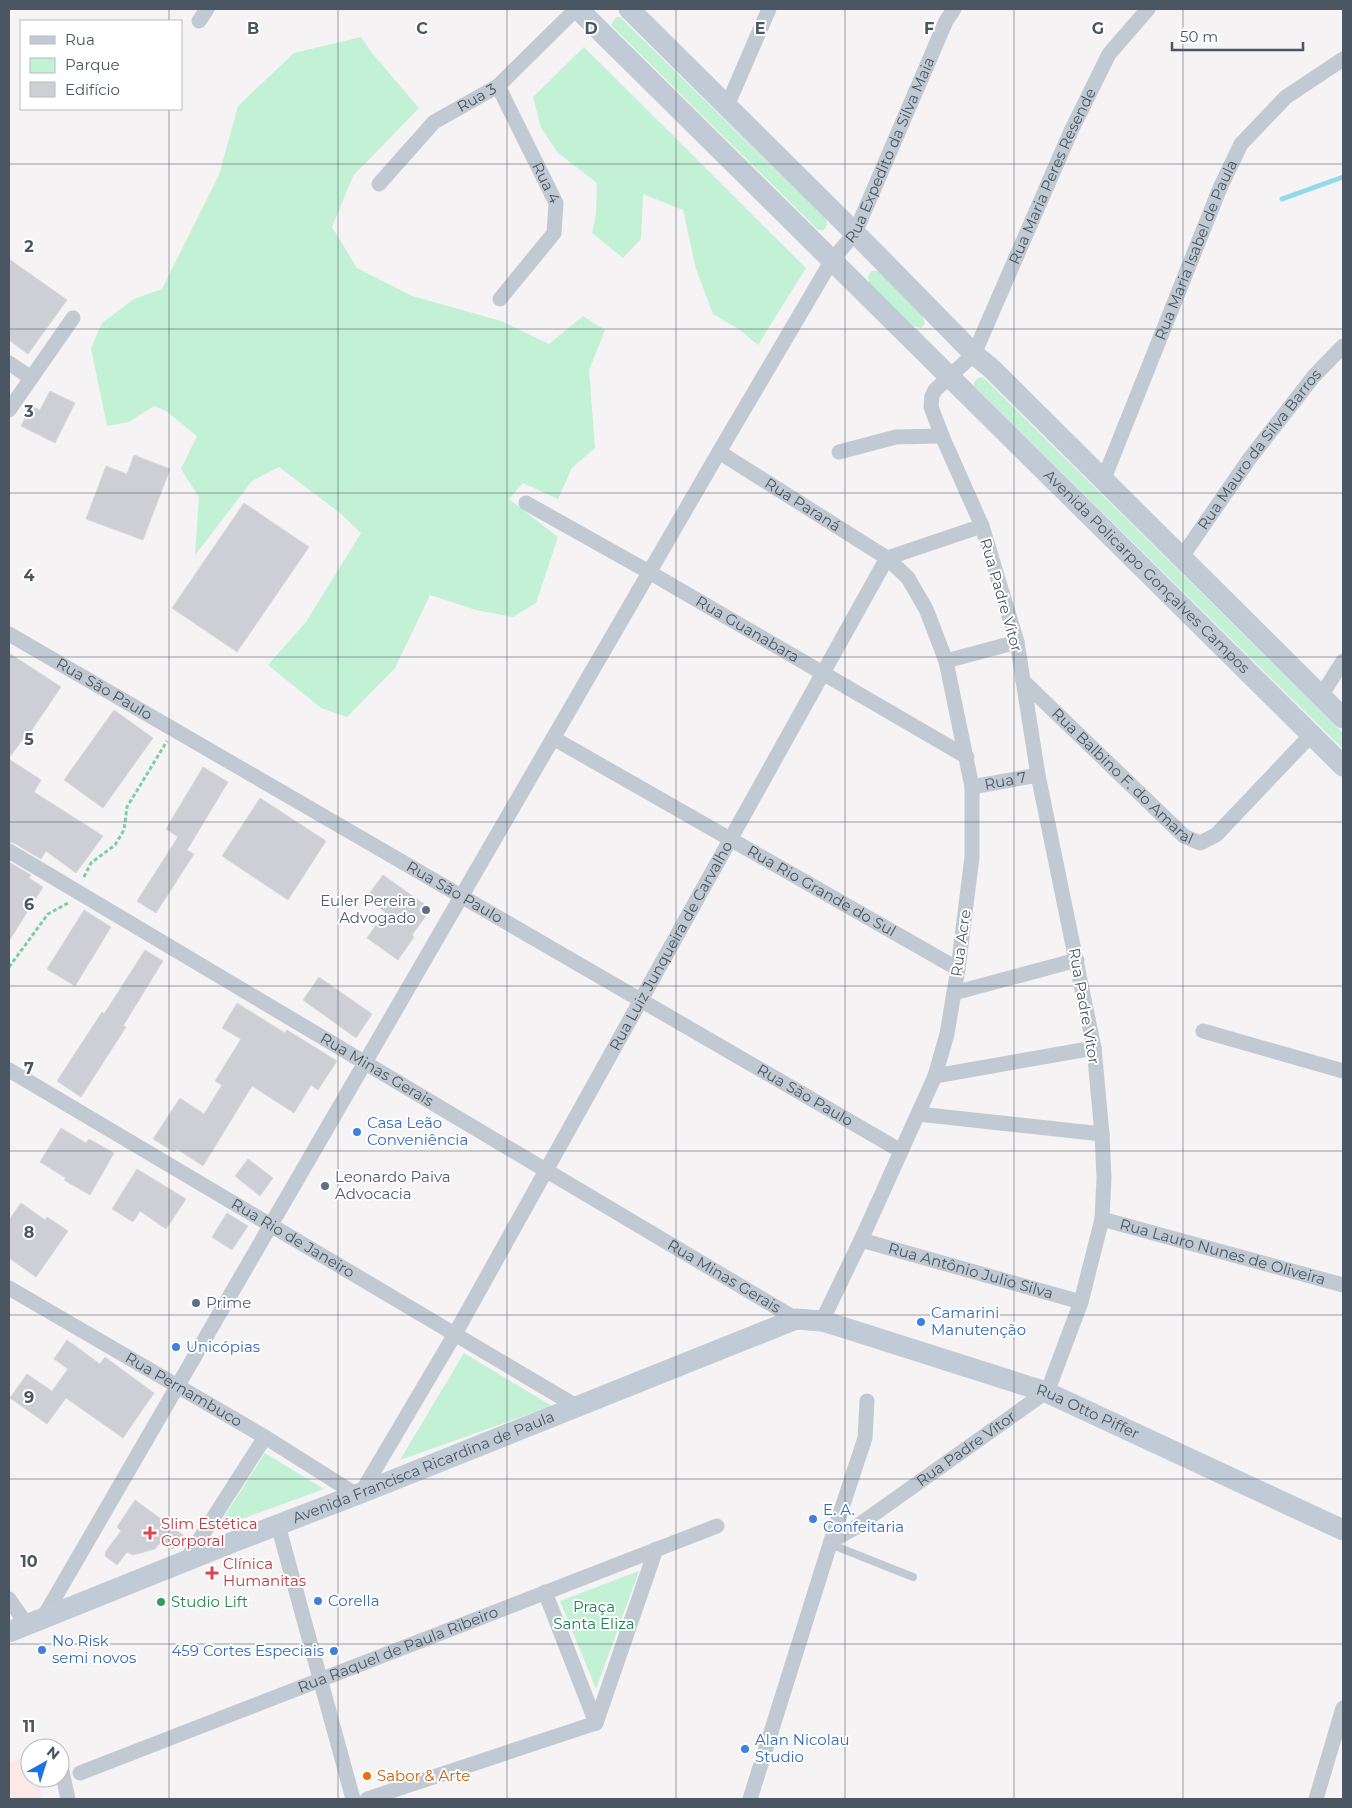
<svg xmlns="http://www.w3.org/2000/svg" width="1352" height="1808" viewBox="0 0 1352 1808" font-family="Montserrat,sans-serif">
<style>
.medical{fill:#fce8e6}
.green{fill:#c3f1d5}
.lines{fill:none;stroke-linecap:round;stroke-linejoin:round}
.stream{stroke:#90daee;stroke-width:5}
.building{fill:#cdcfd5;stroke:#d7d9de}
.path{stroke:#7ad0a6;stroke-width:3;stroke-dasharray:4 2.5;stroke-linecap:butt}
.lane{stroke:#c1cad2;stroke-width:8}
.street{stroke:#c1cad2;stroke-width:15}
.secondary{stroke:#c1cbd6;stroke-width:21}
.grid{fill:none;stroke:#4a5661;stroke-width:1;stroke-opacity:0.55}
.service-dot{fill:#5c6f8a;stroke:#fff;stroke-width:2}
.shop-dot{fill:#3f7fe0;stroke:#fff;stroke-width:2}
.health-dot{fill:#e0444e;stroke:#fff;stroke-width:2}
.leisure-dot{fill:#2e9e5b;stroke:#fff;stroke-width:2}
.food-dot{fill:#e8710a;stroke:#fff;stroke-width:2}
.labels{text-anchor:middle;stroke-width:4;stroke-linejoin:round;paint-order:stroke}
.street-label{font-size:15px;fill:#4a5661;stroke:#fff}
.service-label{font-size:15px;fill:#4e5e75;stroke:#fff;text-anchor:start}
.shop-label{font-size:15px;fill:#366cbe;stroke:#fff;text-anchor:start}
.health-label{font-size:15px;fill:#be3a42;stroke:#fff;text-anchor:start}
.leisure-label{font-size:15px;fill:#27864d;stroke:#fff;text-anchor:start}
.park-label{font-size:15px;fill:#17864f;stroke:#fff}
.food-label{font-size:15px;fill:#c56008;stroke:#fff;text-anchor:start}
.grid-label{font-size:16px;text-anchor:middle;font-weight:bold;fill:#4a5661;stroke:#fff;stroke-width:4;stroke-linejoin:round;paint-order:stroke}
</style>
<rect width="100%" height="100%" fill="#f5f3f3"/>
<path class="medical" d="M 30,1755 L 30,1778 L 38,1778 L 43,1799 L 9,1799 L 9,1762 Z"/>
<g class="green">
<path d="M 616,17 L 620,17 L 826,219 L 827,225 L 824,230 L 818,230 L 611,25 Z"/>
<path d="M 361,37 L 372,53 L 419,108 L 353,176 L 332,227 L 357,268 L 412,296 L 501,321 L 549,344 L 583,316 L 605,330 L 589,370 L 595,448 L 572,468 L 558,499 L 523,483 L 509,499 L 558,537 L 536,603 L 513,617 L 476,610 L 430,595 L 395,668 L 347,717 L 321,708 L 268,665 L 306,622 L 361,533 L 340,513 L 279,467 L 252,481 L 195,555 L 199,497 L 181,469 L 197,436 L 166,411 L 154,406 L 129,422 L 107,426 L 91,348 L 102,323 L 134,299 L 162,289 L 219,175 L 238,106 L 294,53 Z"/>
<path d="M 584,47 L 806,268 L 758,345 L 740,330 L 713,314 L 696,269 L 683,210 L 643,194 L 641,239 L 623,258 L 592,233 L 596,214 L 597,183 L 558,153 L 541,128 L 533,97 Z"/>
<path d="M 872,271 L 879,271 L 922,314 L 925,324 L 921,328 L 914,326 L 869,283 L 868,276 Z"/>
<path d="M 983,377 L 1343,733 L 1343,749 L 974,386 L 974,382 L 978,378 Z"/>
<path d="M 464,1353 L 552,1406 L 400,1460 Z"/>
<path d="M 265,1453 L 324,1489 L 217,1528 Z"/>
<path d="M 639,1571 L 596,1689 L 560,1601 Z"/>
</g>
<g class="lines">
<path class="stream" d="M 1282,199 L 1343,177"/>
</g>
<g class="building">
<path d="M 9,259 L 67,300 L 28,354 L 9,340 Z"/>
<path d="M 50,391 L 75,403 L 55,443 L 21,426 L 31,406 L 40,410 Z"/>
<path d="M 134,455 L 170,469 L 143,540 L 86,519 L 106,466 L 127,474 Z"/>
<path d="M 244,503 L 309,547 L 237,652 L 172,608 Z"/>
<path d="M 9,653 L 61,687 L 27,737 L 25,736 L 9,758 Z"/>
<path d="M 114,710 L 153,738 L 103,808 L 64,780 Z"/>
<path d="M 9,759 L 41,780 L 34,792 L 103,836 L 76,873 L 46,851 L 41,859 L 14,843 L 9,842 Z"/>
<path d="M 203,767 L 228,782 L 187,850 L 194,854 L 156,913 L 137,901 L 178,837 L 166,829 Z"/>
<path d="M 260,798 L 326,841 L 288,900 L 222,856 Z"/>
<path d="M 9,862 L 31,875 L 29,878 L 43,887 L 9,941 Z"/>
<path d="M 383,875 L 431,909 L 412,935 L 414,937 L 398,960 L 367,938 L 385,912 L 366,898 Z"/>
<path d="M 84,910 L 111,927 L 75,986 L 47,969 Z"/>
<path d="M 145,950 L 163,961 L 123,1026 L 126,1027 L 81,1097 L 57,1081 L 102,1012 L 104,1014 Z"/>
<path d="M 319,977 L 372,1014 L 356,1038 L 303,1000 Z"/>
<path d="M 237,1003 L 285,1033 L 287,1030 L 337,1061 L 318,1090 L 311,1085 L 294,1113 L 252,1086 L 203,1166 L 177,1149 L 174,1152 L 153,1139 L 180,1098 L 204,1114 L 222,1085 L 215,1081 L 241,1039 L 222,1028 Z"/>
<path d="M 61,1128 L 86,1143 L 89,1139 L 114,1153 L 90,1195 L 64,1180 L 66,1178 L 40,1162 Z"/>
<path d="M 248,1159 L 273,1178 L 260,1196 L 235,1176 Z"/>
<path d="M 137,1169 L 186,1199 L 166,1229 L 140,1211 L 133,1222 L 112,1209 Z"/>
<path d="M 21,1203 L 45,1220 L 47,1217 L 68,1231 L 36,1277 L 9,1258 L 9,1220 Z"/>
<path d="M 227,1213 L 248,1226 L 232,1250 L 212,1237 Z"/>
<path d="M 67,1340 L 100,1364 L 105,1357 L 154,1393 L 123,1438 L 66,1398 L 47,1424 L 10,1398 L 27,1374 L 52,1391 L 68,1369 L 54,1359 Z"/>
<path d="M 135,1500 L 183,1535 L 173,1549 L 162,1541 L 155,1549 L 133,1555 L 127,1552 L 117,1565 L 105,1556 L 106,1551 L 121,1531 L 117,1527 Z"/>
</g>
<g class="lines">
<g class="path">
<path d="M 84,877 L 91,863 L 115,845 L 124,830 L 127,807 L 167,741"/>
<path d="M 9,967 L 48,914 L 68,903"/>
</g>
<path class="lane" d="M 830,1544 L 913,1577"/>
<g class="street">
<path d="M 199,21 L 207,9"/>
<path id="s1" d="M 498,86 L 556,203 L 554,233 L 500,299"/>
<path d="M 727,106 L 769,9"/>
<path id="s2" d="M 379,184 L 434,122 L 498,86 L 576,9"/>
<path d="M 9,363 L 31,378"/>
<path d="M 9,410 L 73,318"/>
<path id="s3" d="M 719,452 L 887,558 L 908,578 L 926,609 L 946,661 L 972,787 L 972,857 L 958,969 L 947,1034 L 935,1076 L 861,1240 L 822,1321"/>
<path d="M 839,452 L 896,437 L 942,436"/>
<path id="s4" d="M 1103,481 L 1220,188 L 1241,144 L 1286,97 L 1343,59"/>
<path id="s5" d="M 526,503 L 649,572 L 967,757"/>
<path d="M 887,558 L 982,526"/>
<path id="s6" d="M 1181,558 L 1250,458 L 1314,376 L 1343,346"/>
<path id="s7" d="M 9,634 L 901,1151"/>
<path d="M 946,661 L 1017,642"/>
<path id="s8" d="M 1023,681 L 1184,836 L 1200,843 L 1216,835 L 1311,735"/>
<path d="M 1321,696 L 1343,661"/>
<path id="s9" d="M 553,738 L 958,969"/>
<path id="s10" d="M 972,787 L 1038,775"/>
<path id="s11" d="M 9,851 L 796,1319"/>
<path d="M 954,993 L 1077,960"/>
<path d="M 1203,1031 L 1343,1071"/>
<path id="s12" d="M 9,1070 L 576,1406"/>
<path d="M 935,1076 L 1094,1048"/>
<path d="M 918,1114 L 1102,1134"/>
<path id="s13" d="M 1102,1219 L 1343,1285"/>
<path id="s14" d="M 861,1240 L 1081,1302"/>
<path id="s15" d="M 9,1288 L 265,1437 L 357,1495"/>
<path id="s16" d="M 361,1493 L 455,1334 L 887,558"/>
<path d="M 278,1525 L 353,1799"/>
<path d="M 831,1541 L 865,1438 L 867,1401"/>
<path d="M 185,1562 L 265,1437"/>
<path d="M 545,1592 L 596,1723"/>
<path d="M 9,1599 L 27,1625"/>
<path id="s17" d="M 43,1618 L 719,452 L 832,260 L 855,233 L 946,21 L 954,9"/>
<path d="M 596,1723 L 656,1549"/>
<path d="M 60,1762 L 68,1799"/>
<path id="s18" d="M 80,1773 L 717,1526"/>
<path d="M 367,1799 L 596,1723"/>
<path id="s19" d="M 750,1799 L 831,1541 L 853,1529 L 1046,1392 L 1051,1382 L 1081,1302 L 1102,1219 L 1104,1178 L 1102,1134 L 1094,1048 L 1038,775 L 1017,642 L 982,526 L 942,436 L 931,407 L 932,396 L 935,390 L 974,354 L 1071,131 L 1109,54 L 1148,9"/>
<path d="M 1316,1799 L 1343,1708"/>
</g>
<g class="secondary">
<path id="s20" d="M 578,9 L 1343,766"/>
<path d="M 629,9 L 873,251 L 974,354 L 992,369 L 1343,718"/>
<path id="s21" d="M 9,1632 L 233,1542 L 361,1493 L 796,1319 L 822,1321 L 842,1327 L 1046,1392 L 1343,1530"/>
</g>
</g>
<path class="grid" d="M 169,9 L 169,21M 338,9 L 338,1799M 507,9 L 507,1799M 676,9 L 676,1799M 845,9 L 845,1799M 1014,9 L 1014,1799M 1183,9 L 1183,1799M 169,109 L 169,1799M 9,164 L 1343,164M 9,329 L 1343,329M 9,493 L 1343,493M 9,657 L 1343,657M 9,822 L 1343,822M 9,986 L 1343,986M 9,1151 L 1343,1151M 9,1315 L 1343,1315M 9,1479 L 1343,1479M 9,1644 L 1343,1644"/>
<g class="service-dot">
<circle cx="426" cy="910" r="5"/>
<circle cx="325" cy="1186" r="5"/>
<circle cx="196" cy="1303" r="5"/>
</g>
<g class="shop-dot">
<circle cx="357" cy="1132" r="5"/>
<circle cx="921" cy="1322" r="5"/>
<circle cx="176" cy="1347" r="5"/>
<circle cx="813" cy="1519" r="5"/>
<circle cx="318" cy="1601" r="5"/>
<circle cx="42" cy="1650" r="5"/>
<circle cx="334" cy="1651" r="5"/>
<circle cx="745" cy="1749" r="5"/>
</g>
<g class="health-dot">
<path d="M147.5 1525.5h5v5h5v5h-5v5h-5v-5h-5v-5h5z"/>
<path d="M209.5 1565.5h5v5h5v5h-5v5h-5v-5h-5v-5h5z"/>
</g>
<circle class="leisure-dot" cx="161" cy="1602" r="5"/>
<circle class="food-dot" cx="367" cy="1776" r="5"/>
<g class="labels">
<g class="street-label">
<text dy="5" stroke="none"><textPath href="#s2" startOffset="132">Rua 3</textPath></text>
<text dy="5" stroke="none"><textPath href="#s17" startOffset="1696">Rua Expedito da Silva Maia</textPath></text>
<text dy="5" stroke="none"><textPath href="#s19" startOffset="1815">Rua Maria Peres Resende</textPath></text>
<text dy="5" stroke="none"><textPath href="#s1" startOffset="108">Rua 4</textPath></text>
<text dy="5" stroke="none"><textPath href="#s4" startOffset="249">Rua Maria Isabel de Paula</textPath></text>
<text dy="5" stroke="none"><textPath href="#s6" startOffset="134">Rua Mauro da Silva Barros</textPath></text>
<text dy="5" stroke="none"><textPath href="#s3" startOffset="99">Rua Paraná</textPath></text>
<text dy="5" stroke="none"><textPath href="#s20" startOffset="800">Avenida Policarpo Gonçalves Campos</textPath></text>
<text transform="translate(1001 595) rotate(74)" y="5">Rua Padre Vitor</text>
<text dy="5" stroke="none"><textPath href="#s5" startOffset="255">Rua Guanabara</textPath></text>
<text dy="5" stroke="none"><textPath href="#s7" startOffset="110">Rua São Paulo</textPath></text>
<text dy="5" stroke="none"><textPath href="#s8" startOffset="138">Rua Balbino F. do Amaral</textPath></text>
<text dy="5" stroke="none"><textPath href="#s10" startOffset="34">Rua 7</textPath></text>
<text dy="5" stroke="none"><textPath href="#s9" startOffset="309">Rua Rio Grande do Sul</textPath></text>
<text dy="5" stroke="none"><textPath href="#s7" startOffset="515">Rua São Paulo</textPath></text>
<text transform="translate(961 943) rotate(-82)" y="5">Rua Acre</text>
<text dy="5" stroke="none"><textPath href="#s16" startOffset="629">Rua Luiz Junqueira de Carvalho</textPath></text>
<text transform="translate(1084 1006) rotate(80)" y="5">Rua Padre Vitor</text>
<text dy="5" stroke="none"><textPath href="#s11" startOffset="428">Rua Minas Gerais</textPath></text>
<text dy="5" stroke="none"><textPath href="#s7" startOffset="920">Rua São Paulo</textPath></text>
<text dy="5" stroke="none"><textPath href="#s12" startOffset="330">Rua Rio de Janeiro</textPath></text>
<text dy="5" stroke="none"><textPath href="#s13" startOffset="125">Rua Lauro Nunes de Oliveira</textPath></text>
<text dy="5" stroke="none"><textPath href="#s14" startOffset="114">Rua Antônio Julio Silva</textPath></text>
<text dy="5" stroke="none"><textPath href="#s11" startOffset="832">Rua Minas Gerais</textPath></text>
<text dy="5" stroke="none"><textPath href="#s15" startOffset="202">Rua Pernambuco</textPath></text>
<text dy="5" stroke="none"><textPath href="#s21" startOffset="1154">Rua Otto Piffer</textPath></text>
<text dy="5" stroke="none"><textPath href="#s19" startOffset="434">Rua Padre Vitor</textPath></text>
<text dy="5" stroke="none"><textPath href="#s21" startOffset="446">Avenida Francisca Ricardina de Paula</textPath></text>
<text dy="5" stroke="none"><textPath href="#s18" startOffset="341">Rua Raquel de Paula Ribeiro</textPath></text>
</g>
<g class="service-label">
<text x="416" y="906" text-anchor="end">Euler Pereira<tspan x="416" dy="17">Advogado</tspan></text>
<text x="335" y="1182">Leonardo Paiva<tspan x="335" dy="17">Advocacia</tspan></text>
<text x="206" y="1308">Prime</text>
</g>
<g class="shop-label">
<text x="367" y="1128">Casa Leão<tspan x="367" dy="17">Conveniência</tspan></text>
<text x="931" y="1318">Camarini<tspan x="931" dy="17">Manutenção</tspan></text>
<text x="186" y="1352">Unicópias</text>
<text x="823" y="1515">E. A.<tspan x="823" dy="17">Confeitaria</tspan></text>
<text x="328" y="1606">Corella</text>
<text x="52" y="1646">No Risk<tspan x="52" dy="17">semi novos</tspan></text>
<text x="324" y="1656" text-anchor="end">459 Cortes Especiais</text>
<text x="755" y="1745">Alan Nicolau<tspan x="755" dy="17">Studio</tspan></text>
</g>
<g class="health-label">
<text x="161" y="1529">Slim Estética<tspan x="161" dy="17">Corporal</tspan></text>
<text x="223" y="1569">Clínica<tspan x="223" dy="17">Humanitas</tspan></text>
</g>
<g class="leisure-label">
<text x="171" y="1607">Studio Lift</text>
</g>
<g class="park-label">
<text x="594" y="1612">Praça<tspan x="594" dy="17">Santa Eliza</tspan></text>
</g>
<g class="food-label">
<text x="377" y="1781">Sabor &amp; Arte</text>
</g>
</g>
<g class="grid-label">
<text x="253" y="34">B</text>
<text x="422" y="34">C</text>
<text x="591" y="34">D</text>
<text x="760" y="34">E</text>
<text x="929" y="34">F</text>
<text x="1098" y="34">G</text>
<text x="29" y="252">2</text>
<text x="29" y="417">3</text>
<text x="29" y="581">4</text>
<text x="29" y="745">5</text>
<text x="29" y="910">6</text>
<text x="29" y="1074">7</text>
<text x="29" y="1238">8</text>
<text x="29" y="1403">9</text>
<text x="29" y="1567">10</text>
<text x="29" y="1732">11</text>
</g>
<rect width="1352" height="1808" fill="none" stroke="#4a5661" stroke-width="20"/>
<rect x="20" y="20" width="162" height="90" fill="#ffffff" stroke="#b7bbc0"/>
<rect x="30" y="36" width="25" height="8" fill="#c1cbd6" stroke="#b7bbc0"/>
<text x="65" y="45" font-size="15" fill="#4a5661">Rua</text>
<rect x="30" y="58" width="25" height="15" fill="#c3f1d5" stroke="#b7bbc0"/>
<text x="65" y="70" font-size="15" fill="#4a5661">Parque</text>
<rect x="30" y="82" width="25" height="15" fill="#cdcfd5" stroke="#b7bbc0"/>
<text x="65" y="95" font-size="15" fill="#4a5661">Edifício</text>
<g transform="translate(45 1763) rotate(39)"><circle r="24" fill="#ffffff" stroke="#b7bbc0"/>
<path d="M0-4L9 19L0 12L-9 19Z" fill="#1a73e8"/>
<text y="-8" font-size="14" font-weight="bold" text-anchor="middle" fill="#4a5661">N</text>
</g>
<path d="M1172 42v8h131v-8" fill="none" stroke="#4a5661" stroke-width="2.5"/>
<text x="1180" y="42" font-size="15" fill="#4a5661" stroke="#ffffff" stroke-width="4" paint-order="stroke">50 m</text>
</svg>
